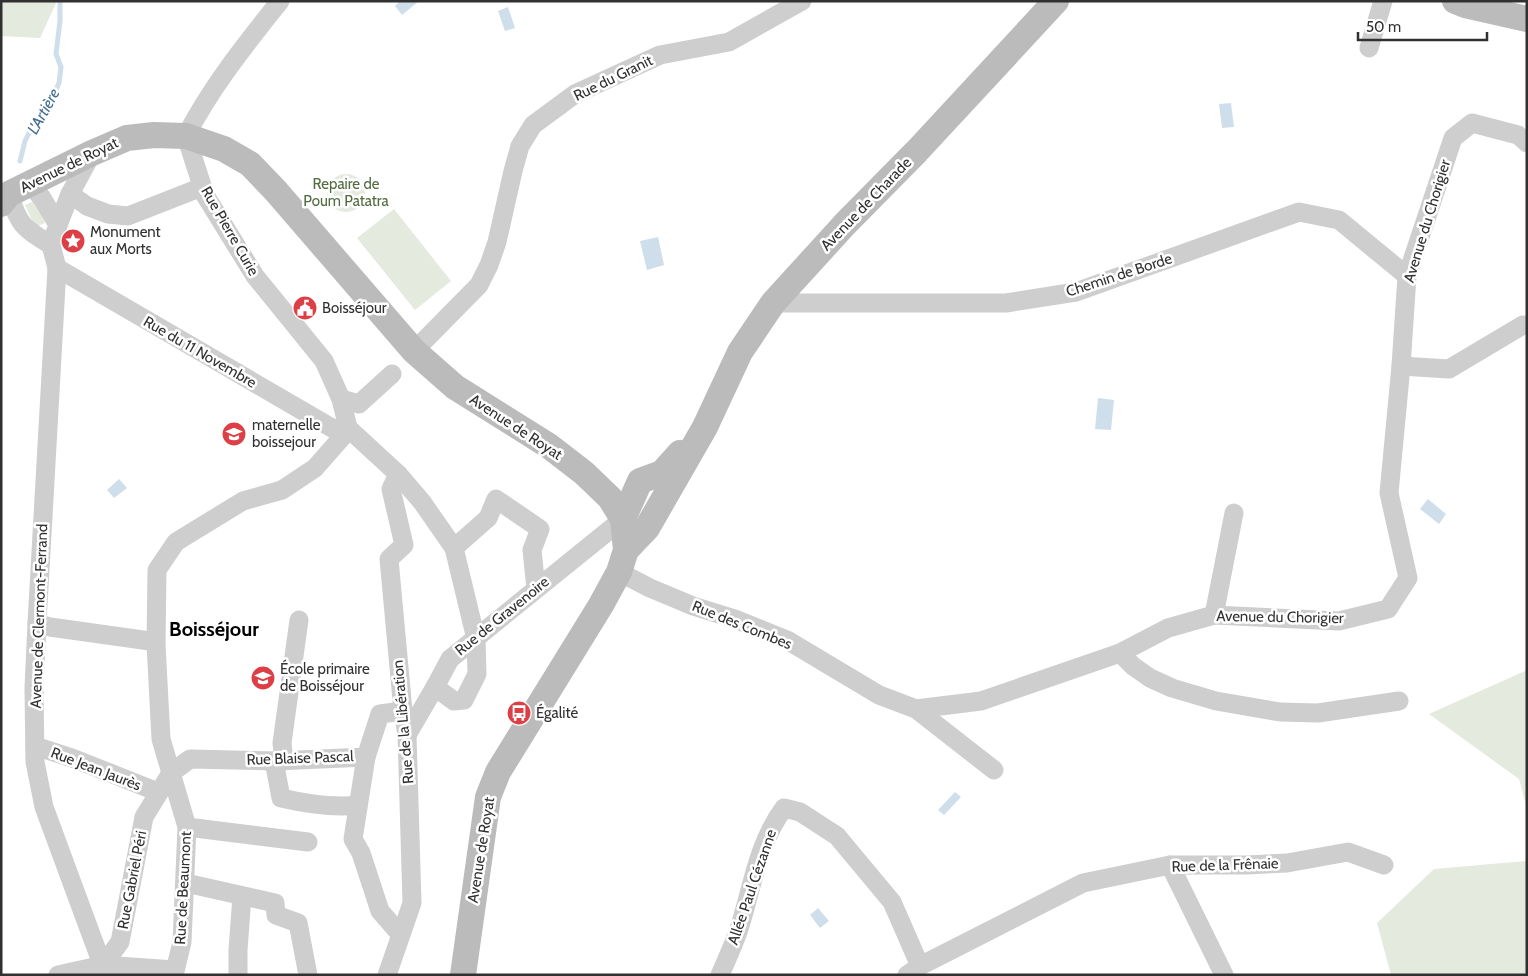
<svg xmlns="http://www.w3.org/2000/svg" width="1528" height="976" viewBox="0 0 1528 976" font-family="Cabin,sans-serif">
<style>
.green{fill:#e4eade}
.water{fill:#cedfeb}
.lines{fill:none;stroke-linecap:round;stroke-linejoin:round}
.stream{stroke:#cedfeb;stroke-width:5}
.street{stroke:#cecece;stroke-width:19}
.secondary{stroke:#bbb;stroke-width:26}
.labels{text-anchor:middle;stroke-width:5;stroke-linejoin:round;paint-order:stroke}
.street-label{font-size:15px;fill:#313131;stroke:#fff}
.park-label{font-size:15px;fill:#536b40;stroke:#fff}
.poi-label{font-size:15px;fill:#313131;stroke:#fff;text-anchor:start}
.water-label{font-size:16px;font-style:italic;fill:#436f90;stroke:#fff}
.district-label{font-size:20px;font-weight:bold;fill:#000;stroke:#fff}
</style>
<rect width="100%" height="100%" fill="#fff"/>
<g class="green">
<path d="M 1,1 L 57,1 L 40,38 L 1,36 Z"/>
<circle cx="346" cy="193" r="19"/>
<path d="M 36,200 L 45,223 L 35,227 L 25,205 Z"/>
<path d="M 394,209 L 451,281 L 415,310 L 357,238 Z"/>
<path d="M 1527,670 L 1527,809 L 1519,779 L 1429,714 Z"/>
<path d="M 1527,861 L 1527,975 L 1391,975 L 1377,923 L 1434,869 Z"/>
</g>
<g class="water">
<path d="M 400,1 L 419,1 L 402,15 L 395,6 Z"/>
<path d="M 508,7 L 515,28 L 505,31 L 498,11 Z"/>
<path d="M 1231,103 L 1234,127 L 1222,128 L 1219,104 Z"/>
<path d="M 658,237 L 664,265 L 647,270 L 640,241 Z"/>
<path d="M 1098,398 L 1114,400 L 1111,430 L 1095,429 Z"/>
<path d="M 119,479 L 127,488 L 114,498 L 107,490 Z"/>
<path d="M 1428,499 L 1446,514 L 1439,524 L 1420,509 Z"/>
<path d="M 955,792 L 961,797 L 944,815 L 938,810 Z"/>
<path d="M 818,908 L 829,921 L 820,928 L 810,915 Z"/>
</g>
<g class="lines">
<path class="stream" d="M 20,161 L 25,141 L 34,123 L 52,99 L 59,83 L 61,67 L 56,54 L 60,21 L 60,1"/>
<g class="street">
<path d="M 1369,48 L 1383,1"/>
<path d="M 30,184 L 42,198 L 58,225 L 51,245 L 57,268 L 37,623 L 34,688 L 35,762 L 44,807 L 106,975"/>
<path d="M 9,194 C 19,226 24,228 51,245"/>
<path d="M 70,194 L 87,206 L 108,214 L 128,216 L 202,187"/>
<path d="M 58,225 L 70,194 L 92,153"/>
<path d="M 57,268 L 344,435"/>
<path d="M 773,303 L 1006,303 L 1076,292 L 1299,212 L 1339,220 L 1407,276"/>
<path d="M 414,351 L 479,285 L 489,265 L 497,242 L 513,171 L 520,146 L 533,125 L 575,94 L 660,55 L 729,42 L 802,1"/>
<path d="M 1401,366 L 1449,369 L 1523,325"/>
<path d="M 341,399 L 359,404 L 392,374"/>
<path d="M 348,428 L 398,474 L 422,502 L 454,548 L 476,639 L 477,674 L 464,700 L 454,701 L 435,687"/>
<path d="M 454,548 L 488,518 L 496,499 L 540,529 L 532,550 L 536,589"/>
<path d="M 619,572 L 650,588 L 693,606 L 735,619 L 787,640 L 879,695 L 916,709 L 994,770"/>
<path d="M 1214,615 L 1234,513"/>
<path d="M 37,623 L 50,627 L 150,641 L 156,644"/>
<path d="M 1120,653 L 1133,666 L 1150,678 L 1172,688 L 1216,701 L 1280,712 L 1318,713 L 1399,701"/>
<path d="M 916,709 L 981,701 L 1120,653 L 1168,628 L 1214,615 L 1339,621 L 1388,609 L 1408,578 L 1389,493 L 1401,366 L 1407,276 L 1453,138 L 1472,123 L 1518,135 L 1527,143"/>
<path d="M 407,735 L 435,687 L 450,659 L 623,519"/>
<path d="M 35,746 L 72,758 L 158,792"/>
<path d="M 366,757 L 353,839 L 361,853 L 380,911 L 400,934"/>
<path d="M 274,761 L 281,798 C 307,804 332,808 358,805"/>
<path d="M 284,761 L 282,743 L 299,620"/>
<path d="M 187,827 L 308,842"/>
<path d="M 1170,865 L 1224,975"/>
<path d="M 186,883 L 275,903 L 276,915 L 298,923 L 308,975"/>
<path d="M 103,965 L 120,942 L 144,817 L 171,773 L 190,759 L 277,761 L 366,757 L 380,714 L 403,711"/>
<path d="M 58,975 L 103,965 L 175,970"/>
<path d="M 174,975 L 182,942 L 187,827 L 161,739 L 156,644 L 157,570 L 176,542 L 243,501 L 282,490 L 315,468 L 344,435 L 348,428 L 341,399 L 324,361 L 255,276 L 205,195 L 186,136 C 211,87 246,44 280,1"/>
<path d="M 238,975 L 238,950 L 242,896"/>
<path d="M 387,975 L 412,903 L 407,735 L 403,711 L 389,559 L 404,545 L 391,489 L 398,474"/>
<path d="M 720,975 C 726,961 733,946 738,932 C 752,890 757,844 784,808 L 800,812 L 837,836 L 892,902 L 920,966"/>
<path d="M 907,975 L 920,966 L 1083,883 L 1170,865 L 1246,865 L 1287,863 L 1348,852 L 1384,865"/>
</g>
<g class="secondary">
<path d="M 1455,1 L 1465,5 L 1527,19"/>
<path d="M 1,204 L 9,194 L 92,153 L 127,138 L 154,135 L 186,136 L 224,149 L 250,164 L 275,190 L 414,351 L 455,387 L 549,446 L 584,473 L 610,498 L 623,519 L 626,550 L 619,572 L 601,605 L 498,772 L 488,797 L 463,975"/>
<path d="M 623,519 L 640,481 L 662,473 L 680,453"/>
<path d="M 626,550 L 647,528 L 705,427 L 740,352 L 773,303 L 845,224 L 917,151 L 1056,1"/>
</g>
</g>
<defs>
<symbol id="sight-disc" viewBox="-11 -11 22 22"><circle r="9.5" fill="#dc4046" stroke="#fff"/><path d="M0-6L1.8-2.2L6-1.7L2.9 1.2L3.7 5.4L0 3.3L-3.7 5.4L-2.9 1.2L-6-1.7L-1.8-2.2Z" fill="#fff"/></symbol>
<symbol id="civic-disc" viewBox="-11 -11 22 22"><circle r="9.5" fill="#dc4046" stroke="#fff"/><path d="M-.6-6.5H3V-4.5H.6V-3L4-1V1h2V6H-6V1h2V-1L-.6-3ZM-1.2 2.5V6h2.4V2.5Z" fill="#fff"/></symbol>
<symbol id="school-disc" viewBox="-11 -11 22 22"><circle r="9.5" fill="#dc4046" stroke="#fff"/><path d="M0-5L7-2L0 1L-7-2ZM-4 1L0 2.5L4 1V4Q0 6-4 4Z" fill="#fff"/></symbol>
<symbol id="bus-disc" viewBox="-11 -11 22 22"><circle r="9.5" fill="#dc4046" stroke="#fff"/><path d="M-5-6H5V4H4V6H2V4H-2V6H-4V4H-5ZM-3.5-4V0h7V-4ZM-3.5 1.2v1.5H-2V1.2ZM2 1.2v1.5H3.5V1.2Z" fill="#fff"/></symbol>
</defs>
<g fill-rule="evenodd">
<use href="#sight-disc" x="59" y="227" width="28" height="28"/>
<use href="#civic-disc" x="291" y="294" width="28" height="28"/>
<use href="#school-disc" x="220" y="420" width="28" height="28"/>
<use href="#school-disc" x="249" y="664" width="28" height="28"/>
<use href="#bus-disc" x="505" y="699" width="28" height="28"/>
</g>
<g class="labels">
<g class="street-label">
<text transform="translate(613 78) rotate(-26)" y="5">Rue du Granit</text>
<text transform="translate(69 165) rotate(-26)" y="5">Avenue de Royat</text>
<text transform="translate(866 204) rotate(-46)" y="5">Avenue de Charade</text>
<text transform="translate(1427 221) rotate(-73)" y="5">Avenue du Chorigier</text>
<text transform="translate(230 231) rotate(60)" y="5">Rue Pierre Curie</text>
<text transform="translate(1119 275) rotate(-18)" y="5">Chemin de Borde</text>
<text transform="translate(200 352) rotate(30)" y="5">Rue du 11 Novembre</text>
<text transform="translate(516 427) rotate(33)" y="5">Avenue de Royat</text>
<text transform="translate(39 616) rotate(-88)" y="5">Avenue de Clermont-Ferrand</text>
<text transform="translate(502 616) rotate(-39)" y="5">Rue de Gravenoire</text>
<text transform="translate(1280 617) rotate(1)" y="5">Avenue du Chorigier</text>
<text transform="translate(742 625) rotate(22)" y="5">Rue des Combes</text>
<text transform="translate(403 722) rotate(-95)" y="5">Rue de la Libération</text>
<text transform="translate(300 758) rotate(-2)" y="5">Rue Blaise Pascal</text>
<text transform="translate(96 769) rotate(21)" y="5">Rue Jean Jaurès</text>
<text transform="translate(481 850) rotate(-81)" y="5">Avenue de Royat</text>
<text transform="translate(1225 865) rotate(-2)" y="5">Rue de la Frênaie</text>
<text transform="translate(132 880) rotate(-79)" y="5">Rue Gabriel Péri</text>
<text transform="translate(752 887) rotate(-71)" y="5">Allée Paul Cézanne</text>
<text transform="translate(183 888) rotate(-87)" y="5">Rue de Beaumont</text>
</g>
<g class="park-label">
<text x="346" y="189">Repaire de<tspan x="346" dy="17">Poum Patatra</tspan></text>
</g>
<g class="poi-label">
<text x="90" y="237">Monument<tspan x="90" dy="17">aux Morts</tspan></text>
<text x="322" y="313">Boisséjour</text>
<text x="252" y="430">maternelle<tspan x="252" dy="17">boissejour</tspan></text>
<text x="280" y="674">École primaire<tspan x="280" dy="17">de Boisséjour</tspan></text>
<text x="536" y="718">Égalité</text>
</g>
<g class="water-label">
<text transform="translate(43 111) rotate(-61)" y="6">L'Artière</text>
</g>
<g class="district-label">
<text x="214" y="636">Boisséjour</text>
</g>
</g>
<rect width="1528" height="976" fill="none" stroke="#313131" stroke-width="5"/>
<path d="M1358 32v8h129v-8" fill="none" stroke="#313131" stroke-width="2.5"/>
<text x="1366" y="32" font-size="15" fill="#313131" stroke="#ffffff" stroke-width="4" paint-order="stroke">50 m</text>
</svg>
